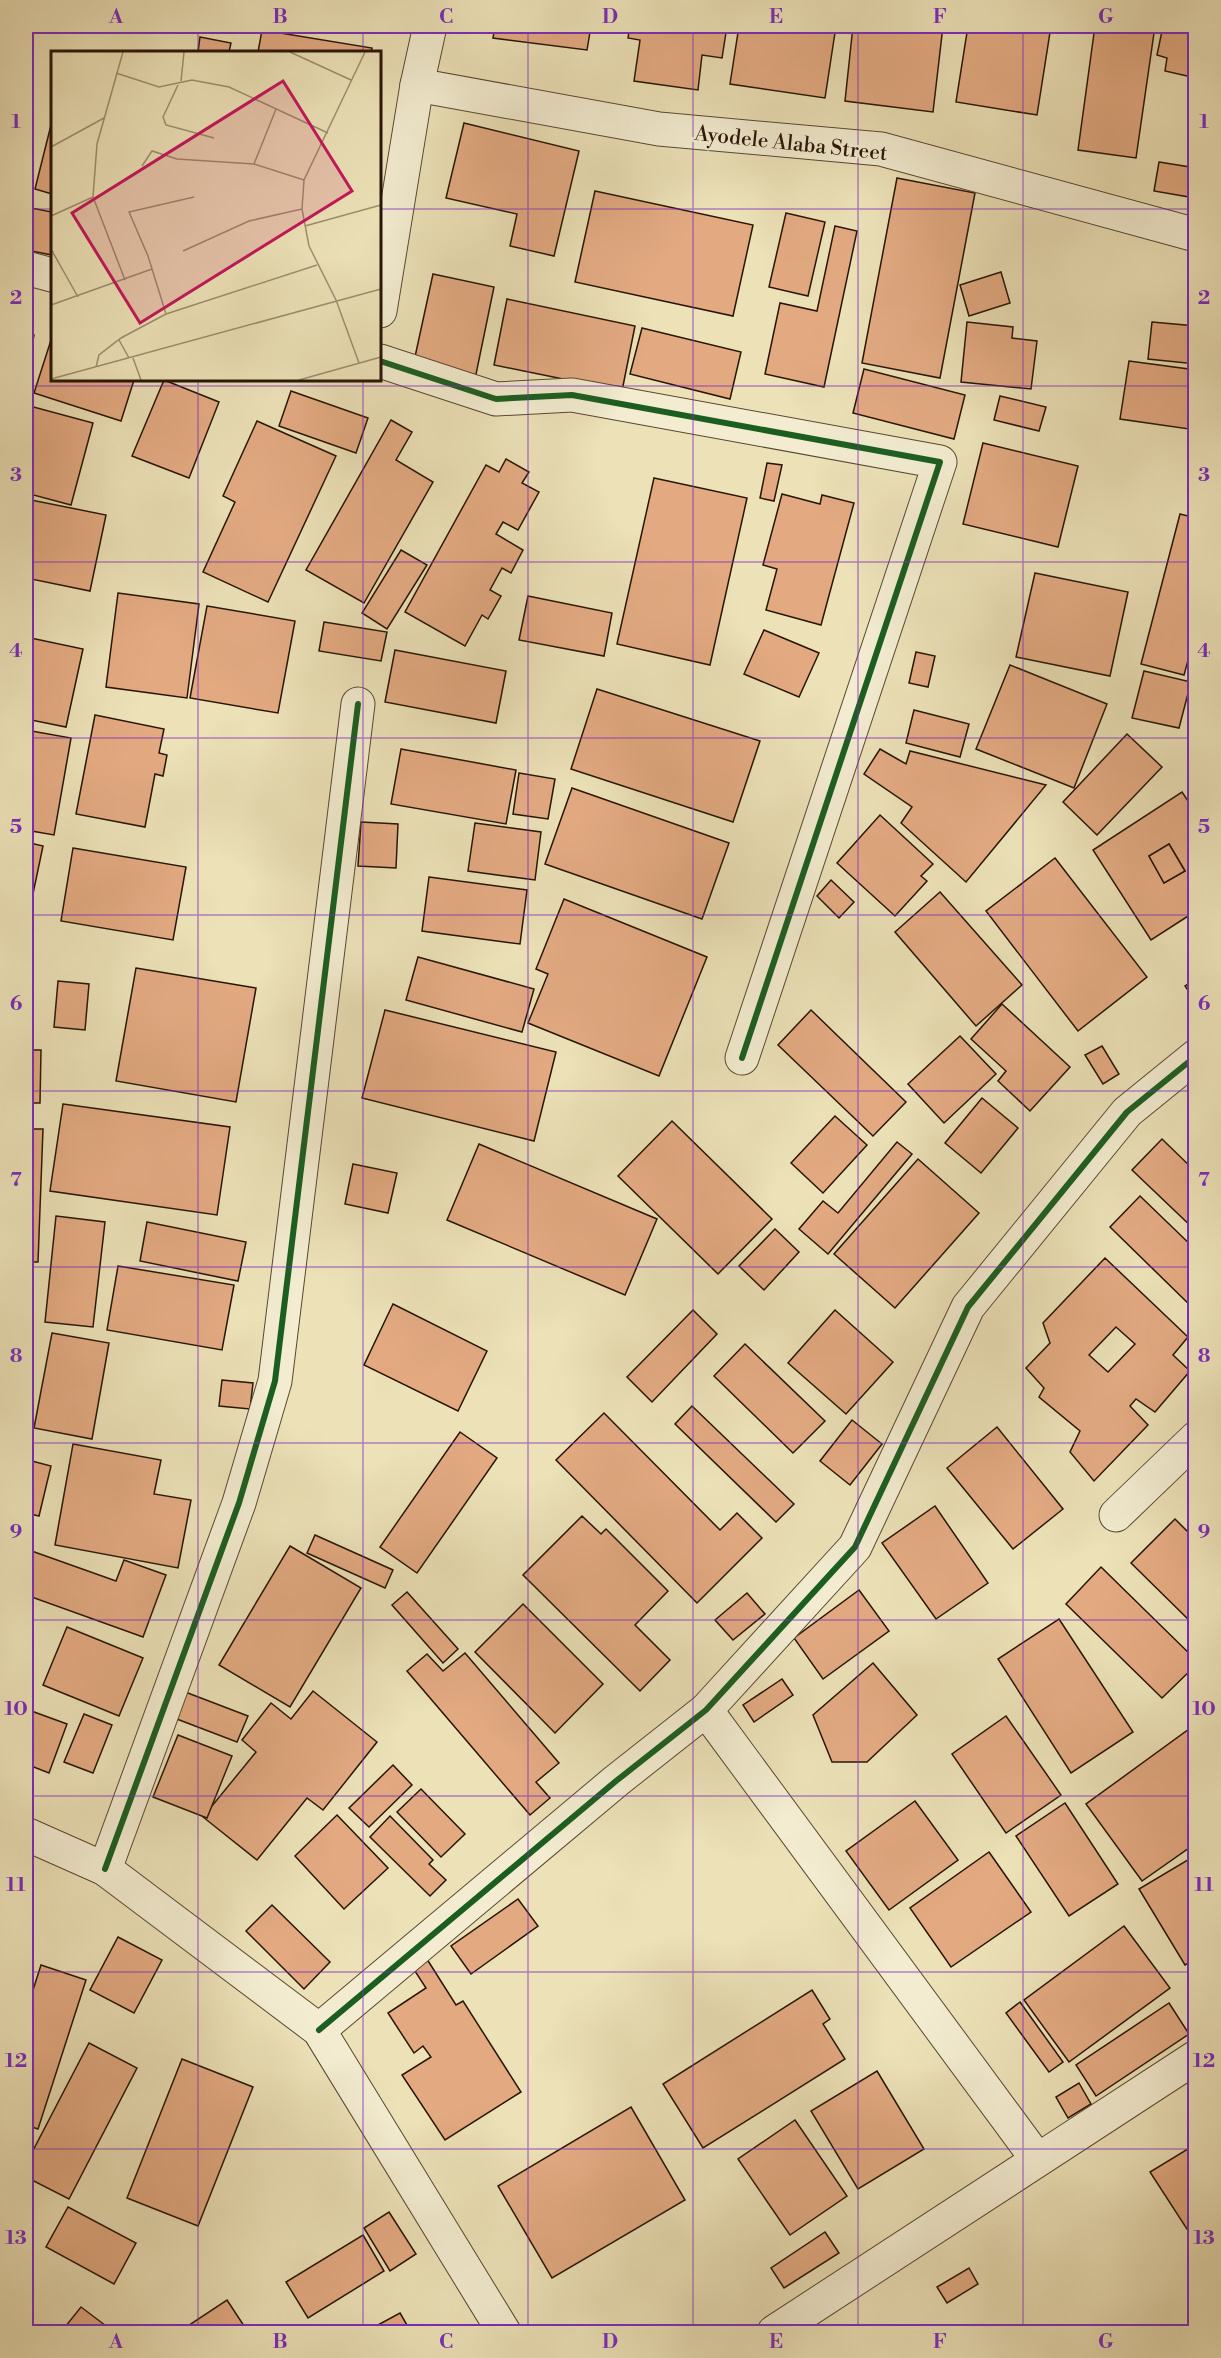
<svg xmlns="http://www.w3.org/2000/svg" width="1221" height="2358" viewBox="0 0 1221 2358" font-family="'Libre Bodoni',serif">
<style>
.building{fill:#e3aa82;stroke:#281506;stroke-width:1.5;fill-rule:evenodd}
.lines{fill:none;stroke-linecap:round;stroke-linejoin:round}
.minor-casing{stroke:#594832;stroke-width:35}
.minor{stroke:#f3ecd0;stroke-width:33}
.cycleway-casing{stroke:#f3ecd0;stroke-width:10}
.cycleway{stroke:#1b5e20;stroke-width:6}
.grid{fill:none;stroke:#7b2cbf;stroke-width:1.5;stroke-opacity:0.55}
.labels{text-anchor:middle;stroke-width:4.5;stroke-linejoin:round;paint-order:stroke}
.street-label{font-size:21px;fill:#281506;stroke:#f3ecd0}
.inset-road{fill:none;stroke:#9e8f70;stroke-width:1.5}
.view{fill:#c2185b;fill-opacity:0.15;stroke:#c2185b;stroke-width:3}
.inset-edge{fill:none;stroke:#281506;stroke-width:3}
.neatline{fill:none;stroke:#7b2cbf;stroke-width:2}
.grid-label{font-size:20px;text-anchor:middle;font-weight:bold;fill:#7b2cbf}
</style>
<rect width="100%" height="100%" fill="#ece1b7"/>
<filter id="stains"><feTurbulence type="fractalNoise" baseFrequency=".00333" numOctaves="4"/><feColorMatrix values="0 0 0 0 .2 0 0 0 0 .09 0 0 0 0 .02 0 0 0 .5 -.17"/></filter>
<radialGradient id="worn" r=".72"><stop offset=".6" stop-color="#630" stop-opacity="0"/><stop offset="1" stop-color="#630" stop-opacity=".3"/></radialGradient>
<g class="building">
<path d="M 495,26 L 591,26 L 587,50 L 493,38 Z"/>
<path d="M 630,26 L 727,26 L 722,58 L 702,55 L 698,90 L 634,81 L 640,40 L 628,38 Z"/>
<path d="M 739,26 L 836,26 L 825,98 L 730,84 Z"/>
<path d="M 853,26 L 943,26 L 933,112 L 845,101 Z"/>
<path d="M 968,26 L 1051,26 L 1037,115 L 956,102 Z"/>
<path d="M 1095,26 L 1154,33 L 1136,158 L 1078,150 Z"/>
<path d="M 1163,26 L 1196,26 L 1196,78 L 1165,71 L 1167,58 L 1157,55 Z"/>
<path d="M 262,30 L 372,48 L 371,52 L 258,52 Z"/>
<path d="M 200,37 L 231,43 L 229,52 L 198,52 Z"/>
<path d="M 52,121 L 52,194 L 35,189 Z"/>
<path d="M 464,123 L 579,151 L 554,256 L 510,246 L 517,214 L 446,198 Z"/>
<path d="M 1159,162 L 1196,168 L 1195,198 L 1154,191 Z"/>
<path d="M 897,178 L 975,193 L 940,378 L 862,363 Z"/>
<path d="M 595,191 L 753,225 L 733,316 L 575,282 Z"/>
<path d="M 26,207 L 52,212 L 52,255 L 26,250 Z"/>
<path d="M 786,213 L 825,222 L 808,296 L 769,287 Z"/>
<path d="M 835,226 L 857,231 L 824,387 L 765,374 L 780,303 L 817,311 Z"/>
<path d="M 1001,272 L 1010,303 L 969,316 L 960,285 Z"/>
<path d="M 433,274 L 494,287 L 475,379 L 413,366 Z"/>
<path d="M 507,299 L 635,326 L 622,391 L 494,365 Z"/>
<path d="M 967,322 L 1013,327 L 1012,338 L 1037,341 L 1031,389 L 961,382 Z"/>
<path d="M 1152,322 L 1196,326 L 1196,364 L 1148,359 Z"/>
<path d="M 642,328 L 741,352 L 730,399 L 630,374 Z"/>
<path d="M 26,333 L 34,335 L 26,374 Z"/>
<path d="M 52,337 L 52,380 L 134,380 L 121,421 L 34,393 Z"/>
<path d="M 1129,361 L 1196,370 L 1196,430 L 1120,419 Z"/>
<path d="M 864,369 L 965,395 L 954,439 L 853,413 Z"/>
<path d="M 164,380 L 219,402 L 189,478 L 132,456 Z"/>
<path d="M 291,391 L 368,418 L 356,453 L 279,426 Z"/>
<path d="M 1000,396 L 1046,407 L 1039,431 L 994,420 Z"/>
<path d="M 26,405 L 93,423 L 71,505 L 26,493 Z"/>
<path d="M 391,420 L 412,432 L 396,460 L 433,482 L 364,603 L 306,570 Z"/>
<path d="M 257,421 L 336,456 L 268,602 L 203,572 L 235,502 L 223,496 Z"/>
<path d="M 983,443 L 1078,466 L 1058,547 L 963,524 Z"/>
<path d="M 506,459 L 529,472 L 522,483 L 539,492 L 518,530 L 503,522 L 496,534 L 523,550 L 511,573 L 502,568 L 490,590 L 501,596 L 488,619 L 482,615 L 465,646 L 405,612 L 486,465 L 499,472 Z"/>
<path d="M 767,463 L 782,465 L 774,501 L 760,498 Z"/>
<path d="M 654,478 L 747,498 L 710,665 L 617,644 Z"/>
<path d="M 782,494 L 820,504 L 822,495 L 854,503 L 821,625 L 766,610 L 777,569 L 763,565 Z"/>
<path d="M 26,499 L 106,515 L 90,591 L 26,578 Z"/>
<path d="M 1180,514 L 1196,518 L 1196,631 L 1184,675 L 1141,664 Z"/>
<path d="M 401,550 L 427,565 L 387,629 L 362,613 Z"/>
<path d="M 1035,573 L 1128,592 L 1110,676 L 1016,657 Z"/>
<path d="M 118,593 L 199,604 L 187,698 L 106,687 Z"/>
<path d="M 528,596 L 612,613 L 604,656 L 519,640 Z"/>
<path d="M 207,606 L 295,621 L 278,713 L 190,698 Z"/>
<path d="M 324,622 L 387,632 L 381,661 L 319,651 Z"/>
<path d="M 764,630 L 819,653 L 799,697 L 744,674 Z"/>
<path d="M 26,637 L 83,649 L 66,727 L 26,719 Z"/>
<path d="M 395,650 L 506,671 L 496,723 L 385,702 Z"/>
<path d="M 916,652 L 935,656 L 928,687 L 909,683 Z"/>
<path d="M 1010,665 L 1107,704 L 1074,788 L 976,749 Z"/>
<path d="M 1144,671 L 1191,682 L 1179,728 L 1132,718 Z"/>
<path d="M 597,689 L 760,741 L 733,822 L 571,769 Z"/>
<path d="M 914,710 L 969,724 L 960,757 L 906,743 Z"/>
<path d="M 95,715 L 164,729 L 159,753 L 167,755 L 163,776 L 155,774 L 145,827 L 76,814 Z"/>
<path d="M 26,730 L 71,738 L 54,835 L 26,830 Z"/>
<path d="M 1127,734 L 1162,767 L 1097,835 L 1063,802 Z"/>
<path d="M 401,749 L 516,770 L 506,824 L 391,804 Z"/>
<path d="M 880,749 L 906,764 L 910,751 L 1046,785 L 966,882 L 901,823 L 912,807 L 864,774 Z"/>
<path d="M 519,773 L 555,779 L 548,819 L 513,814 Z"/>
<path d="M 572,788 L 729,843 L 702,919 L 545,864 Z"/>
<path d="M 1182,792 L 1196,813 L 1196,911 L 1151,940 L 1093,850 ZM 1169,844 L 1185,871 L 1164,883 L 1149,856 Z"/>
<path d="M 880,815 L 933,864 L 921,876 L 927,881 L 895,916 L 837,863 Z"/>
<path d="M 361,822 L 398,824 L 396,868 L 358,866 Z"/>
<path d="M 475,823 L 541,832 L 535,880 L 468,871 Z"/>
<path d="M 26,842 L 43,846 L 30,908 L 26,907 Z"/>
<path d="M 1169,844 L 1185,871 L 1164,883 L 1149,856 Z"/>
<path d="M 73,848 L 186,867 L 173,940 L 61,921 Z"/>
<path d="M 1055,858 L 1147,977 L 1078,1031 L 986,911 Z"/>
<path d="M 429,877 L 527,890 L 520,944 L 422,931 Z"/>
<path d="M 831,880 L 854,902 L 839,918 L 817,896 Z"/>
<path d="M 940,892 L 1022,985 L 976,1026 L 895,932 Z"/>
<path d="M 564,899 L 707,957 L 659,1076 L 528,1023 L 548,974 L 536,969 Z"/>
<path d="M 418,957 L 534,989 L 522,1032 L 406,1000 Z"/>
<path d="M 136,968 L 256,988 L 236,1102 L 116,1081 Z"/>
<path d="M 1196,979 L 1196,1002 L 1185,986 Z"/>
<path d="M 58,981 L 89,984 L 85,1030 L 54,1027 Z"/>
<path d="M 1002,1004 L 1070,1067 L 1030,1111 L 998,1081 L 1006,1071 L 971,1039 Z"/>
<path d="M 385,1010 L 556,1052 L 534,1141 L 362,1098 Z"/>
<path d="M 811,1010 L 906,1102 L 873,1136 L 778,1045 Z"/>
<path d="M 960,1036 L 996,1074 L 944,1123 L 908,1084 Z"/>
<path d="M 1102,1046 L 1119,1074 L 1103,1084 L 1085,1055 Z"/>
<path d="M 26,1050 L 41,1050 L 40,1103 L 26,1103 Z"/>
<path d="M 982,1098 L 1018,1128 L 981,1173 L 945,1143 Z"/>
<path d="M 63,1104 L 230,1127 L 217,1215 L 50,1191 Z"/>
<path d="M 835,1116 L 867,1145 L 823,1193 L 791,1163 Z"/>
<path d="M 672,1121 L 772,1219 L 718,1274 L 618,1176 Z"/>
<path d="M 26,1129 L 43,1129 L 38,1262 L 26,1262 Z"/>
<path d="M 1162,1139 L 1196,1172 L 1196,1231 L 1132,1170 Z"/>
<path d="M 897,1142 L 912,1154 L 828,1254 L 799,1229 L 823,1201 L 838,1213 Z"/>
<path d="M 479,1144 L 657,1219 L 625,1295 L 447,1220 Z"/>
<path d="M 918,1159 L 979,1213 L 895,1308 L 834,1254 Z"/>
<path d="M 353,1164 L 397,1173 L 388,1213 L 345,1204 Z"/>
<path d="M 1140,1196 L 1196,1250 L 1196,1311 L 1110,1227 Z"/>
<path d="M 56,1216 L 105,1222 L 93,1327 L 45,1322 Z"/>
<path d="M 147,1222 L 246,1242 L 238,1281 L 140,1261 Z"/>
<path d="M 775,1229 L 799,1252 L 764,1290 L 739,1266 Z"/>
<path d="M 1105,1258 L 1188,1337 L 1173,1355 L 1190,1371 L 1155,1412 L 1136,1399 L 1130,1406 L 1148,1425 L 1094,1481 L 1070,1452 L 1080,1431 L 1039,1397 L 1044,1388 L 1026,1368 L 1050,1343 L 1043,1323 ZM 1116,1327 L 1135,1344 L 1108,1372 L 1089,1355 Z"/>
<path d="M 118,1266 L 234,1285 L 222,1350 L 107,1330 Z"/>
<path d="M 393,1304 L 487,1351 L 458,1411 L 364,1365 Z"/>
<path d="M 693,1310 L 717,1334 L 652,1402 L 627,1377 Z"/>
<path d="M 835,1310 L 893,1362 L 846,1414 L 788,1363 Z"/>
<path d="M 52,1333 L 109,1343 L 92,1439 L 34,1428 Z"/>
<path d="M 745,1344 L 825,1421 L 793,1453 L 714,1376 Z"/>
<path d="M 222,1380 L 253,1383 L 250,1409 L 219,1406 Z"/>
<path d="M 692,1406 L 794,1504 L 776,1522 L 675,1424 Z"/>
<path d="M 604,1413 L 720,1530 L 737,1513 L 762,1538 L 697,1603 L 556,1460 Z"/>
<path d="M 852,1420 L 882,1444 L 850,1485 L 820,1461 Z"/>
<path d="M 997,1427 L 1063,1509 L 1013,1549 L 947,1468 Z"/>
<path d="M 460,1432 L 497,1458 L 417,1573 L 380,1547 Z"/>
<path d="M 73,1444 L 161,1460 L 154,1494 L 191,1500 L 178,1568 L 55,1545 Z"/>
<path d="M 28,1460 L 51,1466 L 39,1516 L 26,1513 Z"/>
<path d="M 935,1506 L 988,1583 L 936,1619 L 882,1543 Z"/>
<path d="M 582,1516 L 601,1534 L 606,1529 L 668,1591 L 635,1625 L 670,1660 L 640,1691 L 523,1575 Z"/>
<path d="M 1196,1516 L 1196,1532 L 1188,1525 Z"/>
<path d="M 1175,1519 L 1196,1540 L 1196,1627 L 1131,1563 Z"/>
<path d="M 315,1535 L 393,1570 L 385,1588 L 307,1553 Z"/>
<path d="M 290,1546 L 361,1588 L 290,1707 L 219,1665 Z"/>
<path d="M 26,1549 L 116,1581 L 124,1560 L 166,1575 L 143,1637 L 26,1595 Z"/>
<path d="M 1101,1567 L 1196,1660 L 1196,1665 L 1162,1698 L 1066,1604 Z"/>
<path d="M 859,1590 L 889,1631 L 823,1679 L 794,1638 Z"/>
<path d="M 407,1592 L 458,1649 L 443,1663 L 392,1605 Z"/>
<path d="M 747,1593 L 765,1614 L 733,1640 L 715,1620 Z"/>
<path d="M 523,1604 L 603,1684 L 555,1733 L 475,1652 Z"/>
<path d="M 1059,1619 L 1133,1732 L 1071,1773 L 998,1659 Z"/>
<path d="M 67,1627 L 143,1658 L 119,1716 L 43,1685 Z"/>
<path d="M 465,1653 L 559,1763 L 536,1782 L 550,1798 L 530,1815 L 407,1671 L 427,1654 L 443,1671 Z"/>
<path d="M 873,1663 L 917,1715 L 867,1762 L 832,1762 L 813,1715 Z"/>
<path d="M 782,1679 L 793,1695 L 754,1722 L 743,1705 Z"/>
<path d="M 180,1690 L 248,1716 L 237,1742 L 169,1716 Z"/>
<path d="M 313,1691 L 377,1742 L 323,1810 L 307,1798 L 257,1860 L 203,1817 L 256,1752 L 242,1740 L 271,1703 L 291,1719 Z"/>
<path d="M 26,1709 L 67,1724 L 49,1773 L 26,1764 Z"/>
<path d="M 84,1714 L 112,1725 L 93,1773 L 64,1762 Z"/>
<path d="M 1006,1716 L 1061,1795 L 1006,1833 L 952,1754 Z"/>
<path d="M 1196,1724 L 1196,1843 L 1142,1881 L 1086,1804 Z"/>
<path d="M 178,1735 L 232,1756 L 207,1818 L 153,1797 Z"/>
<path d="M 393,1765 L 412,1785 L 369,1827 L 349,1808 Z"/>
<path d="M 421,1789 L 465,1834 L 441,1857 L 397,1812 Z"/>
<path d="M 915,1801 L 958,1860 L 889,1910 L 846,1851 Z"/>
<path d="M 1065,1803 L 1118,1884 L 1069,1916 L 1016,1836 Z"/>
<path d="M 337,1815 L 388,1868 L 344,1909 L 295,1856 Z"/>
<path d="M 390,1816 L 433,1860 L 429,1864 L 446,1880 L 430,1896 L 370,1837 Z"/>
<path d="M 989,1852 L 1031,1912 L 951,1967 L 910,1908 Z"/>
<path d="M 1196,1855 L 1196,1959 L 1185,1965 L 1139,1889 Z"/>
<path d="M 26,1896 L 32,1898 L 26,1924 Z"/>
<path d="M 518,1899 L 538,1926 L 471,1974 L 451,1946 Z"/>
<path d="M 272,1905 L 330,1962 L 304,1989 L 246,1931 Z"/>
<path d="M 1124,1926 L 1170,1988 L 1069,2062 L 1024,2000 Z"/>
<path d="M 118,1937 L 162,1960 L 134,2013 L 90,1990 Z"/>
<path d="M 425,1956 L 456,2005 L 463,2001 L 521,2092 L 445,2140 L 402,2075 L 431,2057 L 423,2046 L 414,2053 L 388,2013 L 426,1988 L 411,1965 Z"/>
<path d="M 41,1965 L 86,1980 L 38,2129 L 26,2125 L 26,2012 Z"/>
<path d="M 812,1990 L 830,2019 L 823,2024 L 845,2059 L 703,2148 L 663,2084 Z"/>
<path d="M 1020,2002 L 1063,2062 L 1049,2072 L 1006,2013 Z"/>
<path d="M 1169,2003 L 1189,2034 L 1096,2096 L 1076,2065 Z"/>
<path d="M 89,2043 L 137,2068 L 69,2199 L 26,2177 L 26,2164 Z"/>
<path d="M 182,2059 L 253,2087 L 198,2226 L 127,2198 Z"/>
<path d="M 877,2071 L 924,2149 L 858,2189 L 811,2111 Z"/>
<path d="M 1079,2083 L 1091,2104 L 1068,2118 L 1056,2097 Z"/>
<path d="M 631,2107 L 685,2200 L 552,2278 L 498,2186 Z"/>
<path d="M 795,2120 L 847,2196 L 790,2235 L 738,2159 Z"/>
<path d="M 1196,2144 L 1196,2243 L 1150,2172 Z"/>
<path d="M 68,2207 L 136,2243 L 114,2284 L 46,2247 Z"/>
<path d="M 389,2212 L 416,2254 L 390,2271 L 364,2228 Z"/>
<path d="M 825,2232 L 839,2253 L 784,2288 L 771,2268 Z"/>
<path d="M 363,2235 L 384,2271 L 308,2318 L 286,2282 Z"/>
<path d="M 969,2268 L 978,2284 L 947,2303 L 937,2287 Z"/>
<path d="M 227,2300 L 248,2332 L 181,2332 L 180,2331 Z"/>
<path d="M 81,2307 L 114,2332 L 61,2332 Z"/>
<path d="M 400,2313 L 411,2332 L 365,2332 Z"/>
</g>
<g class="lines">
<defs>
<g id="minor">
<path d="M 417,85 L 659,129 L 881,149 L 1196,235"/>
<path d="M 26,268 L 52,275"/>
<path d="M 380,311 L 417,85 L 430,26"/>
<path d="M 380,361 L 496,399 L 572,395 L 940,462 L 742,1058"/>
<path d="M 1116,1515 L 1196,1438"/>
<path d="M 706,1710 L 1037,2159"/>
<path d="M 26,1834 L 105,1869 L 319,2030 L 504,2332"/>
<path d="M 105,1869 L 239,1503 L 275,1381 L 358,704"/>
<path d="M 319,2030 L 616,1781 L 706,1710 L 855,1547 L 968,1307 L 1127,1112 L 1196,1056"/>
<path d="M 774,2332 L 1196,2057"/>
</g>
</defs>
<use href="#minor" class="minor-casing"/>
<use href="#minor" class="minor"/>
<defs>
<g id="cycleway">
<path d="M 380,361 L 496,399 L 572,395 L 940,462 L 742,1058"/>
<path d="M 105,1869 L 239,1503 L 275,1381 L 358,704"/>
<path d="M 319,2030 L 616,1781 L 706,1710 L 855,1547 L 968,1307 L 1127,1112 L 1196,1056"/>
</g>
</defs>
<use href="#cycleway" class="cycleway-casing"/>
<use href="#cycleway" class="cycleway"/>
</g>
<path class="grid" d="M 198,26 L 198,52M 363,26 L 363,52M 528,26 L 528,2332M 693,26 L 693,2332M 858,26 L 858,2332M 1023,26 L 1023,2332M 26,209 L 52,209M 380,209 L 1196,209M 198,380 L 198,2332M 363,380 L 363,2332M 26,386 L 1196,386M 26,562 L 1196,562M 26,738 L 1196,738M 26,915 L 1196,915M 26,1091 L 1196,1091M 26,1267 L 1196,1267M 26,1443 L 1196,1443M 26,1620 L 1196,1620M 26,1796 L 1196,1796M 26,1972 L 1196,1972M 26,2149 L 1196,2149"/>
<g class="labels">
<g class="street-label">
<text transform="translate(791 143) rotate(6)" y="7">Ayodele Alaba Street</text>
</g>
</g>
<g transform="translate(51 51)">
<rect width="330" height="330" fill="#ece1b7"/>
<path class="inset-road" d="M 72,1 L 46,93 L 42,146 L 74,229M 239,1 L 300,29M 65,22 L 108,36 L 141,29 L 178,36 L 277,82M 130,30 L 133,1M 127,34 L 112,66 L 115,74 L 163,87M 0,96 L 53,67M 203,113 L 225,58M 91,115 L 101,100 L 126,108 L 203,113 L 253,129M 0,165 L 42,146M 254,175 L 330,154M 0,198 L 27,246M 132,200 L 198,170 L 251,158M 0,254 L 101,218M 115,263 L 97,205 L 78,161 L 143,146M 68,289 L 78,307M 82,307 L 90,329M 308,312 L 285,249 L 258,195 L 251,158 L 253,129 L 314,1M 45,316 L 48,304 L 70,287 L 115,263 L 266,214M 0,328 L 330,238M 248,329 L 330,306"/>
<path class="view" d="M 232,30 L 301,140 L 89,272 L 21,162 Z"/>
<rect width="330" height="330" class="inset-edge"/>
</g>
<rect width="1221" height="2358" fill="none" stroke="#ece1b7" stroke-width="66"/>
<rect x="33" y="33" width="1155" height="2292" class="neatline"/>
<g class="grid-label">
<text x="116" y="23">A</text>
<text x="280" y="23">B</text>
<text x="446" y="23">C</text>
<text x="610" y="23">D</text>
<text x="776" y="23">E</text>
<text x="940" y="23">F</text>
<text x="1106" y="23">G</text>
<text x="16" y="128">1</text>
<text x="1204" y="128">1</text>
<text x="16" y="304">2</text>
<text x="1204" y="304">2</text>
<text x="16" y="481">3</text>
<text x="1204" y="481">3</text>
<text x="16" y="657">4</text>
<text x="1204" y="657">4</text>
<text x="16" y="833">5</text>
<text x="1204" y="833">5</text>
<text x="16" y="1010">6</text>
<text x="1204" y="1010">6</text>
<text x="16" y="1186">7</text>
<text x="1204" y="1186">7</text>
<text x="16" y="1362">8</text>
<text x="1204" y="1362">8</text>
<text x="16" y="1538">9</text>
<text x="1204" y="1538">9</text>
<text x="16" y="1715">10</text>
<text x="1204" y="1715">10</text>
<text x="16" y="1891">11</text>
<text x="1204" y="1891">11</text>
<text x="16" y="2067">12</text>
<text x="1204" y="2067">12</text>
<text x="16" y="2244">13</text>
<text x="1204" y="2244">13</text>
<text x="116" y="2348">A</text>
<text x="280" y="2348">B</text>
<text x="446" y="2348">C</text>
<text x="610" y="2348">D</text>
<text x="776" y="2348">E</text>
<text x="940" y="2348">F</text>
<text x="1106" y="2348">G</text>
</g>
<rect width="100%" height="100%" filter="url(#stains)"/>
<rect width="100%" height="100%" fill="url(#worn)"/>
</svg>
